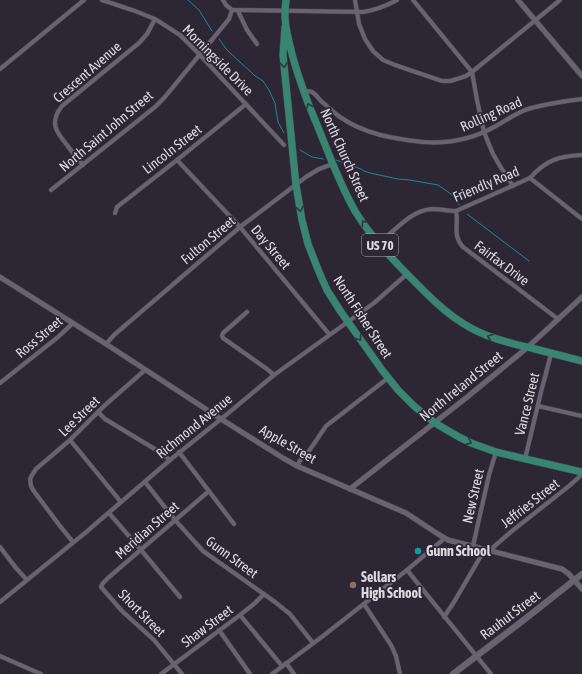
<svg xmlns="http://www.w3.org/2000/svg" width="582" height="674" viewBox="0 0 582 674" font-family="'Asap Condensed',sans-serif">
<style>
.lines{fill:none;stroke-linecap:round;stroke-linejoin:round}
.stream{stroke:#1a8a98;stroke-width:1}
.minor-casing{stroke:#49444f;stroke-width:5}
.tertiary-casing{stroke:#49444f;stroke-width:6}
.secondary-casing{stroke:#49444f;stroke-width:7}
.primary-casing{stroke:#49444f;stroke-width:8}
.minor{stroke:#696272;stroke-width:4}
.tertiary{stroke:#696272;stroke-width:5}
.secondary{stroke:#696272;stroke-width:6}
.primary{stroke:#378572;stroke-width:7}
.oneway{stroke:#2f3940}
.culture-dot{fill:#0f9aa8;stroke:#2d2634;stroke-width:1.5}
.education-dot{fill:#8d6e63;stroke:#2d2634;stroke-width:1.5}
.labels{text-anchor:middle;stroke-width:3.5;stroke-linejoin:round;paint-order:stroke}
.shield{fill:#2d2634;stroke:#a8a3ae;stroke-width:1}
.shield-label{font-size:13px;font-weight:bold;fill:#ddd9e2}
.street-label{font-size:14px;fill:#ddd9e2;stroke:#2d2634}
.poi-label{font-size:14px;font-weight:bold;fill:#ddd9e2;stroke:#2d2634;text-anchor:start}
</style>
<rect width="100%" height="100%" fill="#2d2634"/>
<g class="lines">
<g class="stream">
<path d="M 188,0 L 199,10 L 212,31"/>
<path d="M 219,39 L 227,50 L 254,75 L 263,81 L 269,90 L 275,103 L 278,122 L 284,133"/>
<path d="M 300,150 L 312,157 L 323,159"/>
<path d="M 336,160 L 361,169 L 364,171 L 370,173 L 398,179 L 410,180 L 438,185 L 451,194 L 459,205"/>
<path d="M 467,214 L 529,261"/>
</g>
<defs>
<g id="minor">
<path d="M 102,0 L 135,11 L 155,19 L 180,35 L 199,54 L 284,145"/>
<path d="M 223,0 L 226,5 L 232,10"/>
<path d="M 355,0 L 359,24 L 365,39 L 373,51 L 383,60 L 395,65 L 442,81 L 450,81 L 457,79 L 466,76 L 472,72 L 560,0"/>
<path d="M 413,0 L 472,72 L 477,100 L 484,132 L 493,154 L 500,166 L 513,186"/>
<path d="M 232,10 L 363,12 C 376,10 386,6 397,0"/>
<path d="M 238,11 L 247,30 L 257,44"/>
<path d="M 0,69 L 84,0"/>
<path d="M 304,91 C 307,91 310,91 312,92 C 316,94 318,98 321,101 C 327,106 333,112 340,117 C 364,134 394,139 423,142 C 449,144 473,139 496,126 C 507,120 516,113 528,109 C 541,105 554,103 567,101 C 572,100 577,100 582,99"/>
<path d="M 177,160 L 240,227 L 329,334"/>
<path d="M 83,165 C 77,158 72,152 67,145 C 56,132 49,122 62,106 L 139,43 L 147,34 L 155,19"/>
<path d="M 530,178 L 582,219"/>
<path d="M 51,190 L 155,107 L 164,98 L 229,19 L 232,10"/>
<path d="M 456,211 C 459,225 452,235 463,247 L 558,319"/>
<path d="M 115,213 L 117,207 L 177,160 L 246,104"/>
<path d="M 379,243 C 395,231 410,211 431,209 C 440,209 448,211 456,211 L 530,178 C 546,160 559,156 582,155"/>
<path d="M 247,312 L 223,333 L 222,336 L 223,338 L 267,369 L 274,375"/>
<path d="M 106,344 L 114,335 L 240,227 L 306,177 L 319,169 L 333,164"/>
<path d="M 0,383 L 58,337 L 73,323"/>
<path d="M 538,406 L 582,416"/>
<path d="M 98,412 L 105,419 L 158,451 L 170,460"/>
<path d="M 70,440 L 121,502"/>
<path d="M 179,452 L 234,524"/>
<path d="M 525,459 L 541,392 L 551,354"/>
<path d="M 297,466 L 302,457 L 309,451 L 326,426 L 388,378"/>
<path d="M 145,482 L 175,520 L 203,551 L 275,602 L 290,614 L 313,643"/>
<path d="M 109,513 L 141,550 L 180,597"/>
<path d="M 73,542 L 60,526 L 33,490 L 31,486 L 30,479 L 32,475 L 36,469 L 70,440 L 104,406 L 145,370"/>
<path d="M 473,546 L 489,475 L 496,452"/>
<path d="M 0,547 L 16,568 L 27,580"/>
<path d="M 490,550 L 512,531 L 569,486 L 578,478 L 582,473"/>
<path d="M 407,570 L 491,674"/>
<path d="M 0,602 L 85,533 L 170,460 L 226,415 L 274,375 L 374,303 L 407,274"/>
<path d="M 364,604 L 391,645 L 396,656 L 400,674"/>
<path d="M 240,615 L 282,666"/>
<path d="M 444,617 L 454,602 L 485,549"/>
<path d="M 219,630 L 250,674"/>
<path d="M 0,656 L 41,674"/>
<path d="M 286,663 L 294,674"/>
<path d="M 161,674 L 240,615 L 255,603 L 264,594"/>
<path d="M 182,674 L 154,640 L 122,611 L 101,587 L 103,583 L 108,578 L 209,491"/>
<path d="M 272,674 L 323,636 L 407,570 L 445,538"/>
</g>
<g id="tertiary">
<path d="M 518,0 L 582,76"/>
<path d="M 0,277 L 106,344 L 221,419 L 283,458 L 297,466 L 406,513 L 438,534 L 448,540 L 562,569 L 569,574 L 582,589"/>
<path d="M 350,489 L 466,398 L 528,347 L 582,297"/>
</g>
<path id="secondary" d="M 453,674 L 525,619 L 582,574"/>
<g id="primary">
<path d="M 286,0 C 283,21 287,33 292,54 C 296,70 302,86 308,103 C 316,122 324,142 332,162 C 339,179 346,195 355,211 C 370,236 391,258 411,278 C 428,295 444,312 464,324 C 486,338 510,343 535,349 C 551,353 566,357 582,361"/>
<path d="M 285,27 L 283,55 L 296,185 L 302,220 L 308,244 L 319,272 L 327,290 L 341,312 L 382,370 L 398,390 L 414,406 L 435,423 L 459,437 L 471,443 L 496,452 L 582,472"/>
</g>
</defs>
<use href="#minor" class="minor-casing"/>
<use href="#tertiary" class="tertiary-casing"/>
<use href="#secondary" class="secondary-casing"/>
<use href="#primary" class="primary-casing"/>
<use href="#minor" class="minor"/>
<use href="#tertiary" class="tertiary"/>
<use href="#secondary" class="secondary"/>
<use href="#primary" class="primary"/>
</g>
<defs><path id="oneway-chevron" d="M-2-3.5L2.5 0L-2 3.5" fill="none" stroke-width="1.6" stroke-linecap="round" stroke-linejoin="round"/></defs>
<g class="oneway">
<use href="#oneway-chevron" transform="translate(284 65) rotate(84)"/>
<use href="#oneway-chevron" transform="translate(309 106) rotate(-111)"/>
<use href="#oneway-chevron" transform="translate(300 209) rotate(80)"/>
<use href="#oneway-chevron" transform="translate(364 223) rotate(-126)"/>
<use href="#oneway-chevron" transform="translate(490 337) rotate(-159)"/>
<use href="#oneway-chevron" transform="translate(359 338) rotate(55)"/>
<use href="#oneway-chevron" transform="translate(469 442) rotate(24)"/>
</g>
<circle class="culture-dot" cx="418" cy="551" r="4"/>
<circle class="education-dot" cx="353" cy="585" r="4"/>
<g class="labels">
<rect class="shield" x="362" y="234" width="36" height="22" rx="3"/>
<g class="shield-label">
<text x="380" y="250">US 70</text>
</g>
<g class="street-label">
<text transform="translate(218 60) rotate(45)" y="5">Morningside Drive</text>
<text transform="translate(87 72) rotate(-41)" y="5">Crescent Avenue</text>
<text transform="translate(491 114) rotate(-24)" y="5">Rolling Road</text>
<text transform="translate(106 131) rotate(-40)" y="5">North Saint John Street</text>
<text transform="translate(172 149) rotate(-38)" y="5">Lincoln Street</text>
<text transform="translate(345 155) rotate(66)" y="5">North Church Street</text>
<text transform="translate(486 184) rotate(-23)" y="5">Friendly Road</text>
<text transform="translate(208 240) rotate(-40)" y="5">Fulton Street</text>
<text transform="translate(271 247) rotate(50)" y="5">Day Street</text>
<text transform="translate(502 263) rotate(37)" y="5">Fairfax Drive</text>
<text transform="translate(363 317) rotate(57)" y="5">North Fisher Street</text>
<text transform="translate(39 337) rotate(-40)" y="5">Ross Street</text>
<text transform="translate(461 386) rotate(-39)" y="5">North Ireland Street</text>
<text transform="translate(527 404) rotate(-76)" y="5">Vance Street</text>
<text transform="translate(79 416) rotate(-44)" y="5">Lee Street</text>
<text transform="translate(194 426) rotate(-39)" y="5">Richmond Avenue</text>
<text transform="translate(288 444) rotate(30)" y="5">Apple Street</text>
<text transform="translate(473 496) rotate(-77)" y="5">New Street</text>
<text transform="translate(530 503) rotate(-38)" y="5">Jeffries Street</text>
<text transform="translate(147 530) rotate(-41)" y="5">Meridian Street</text>
<text transform="translate(232 557) rotate(36)" y="5">Gunn Street</text>
<text transform="translate(142 613) rotate(45)" y="5">Short Street</text>
<text transform="translate(510 615) rotate(-37)" y="5">Rauhut Street</text>
<text transform="translate(207 626) rotate(-37)" y="5">Shaw Street</text>
</g>
<g class="poi-label">
<text x="426" y="556">Gunn School</text>
<text x="361" y="582">Sellars<tspan x="361" dy="16">High School</tspan></text>
</g>
</g>
</svg>
